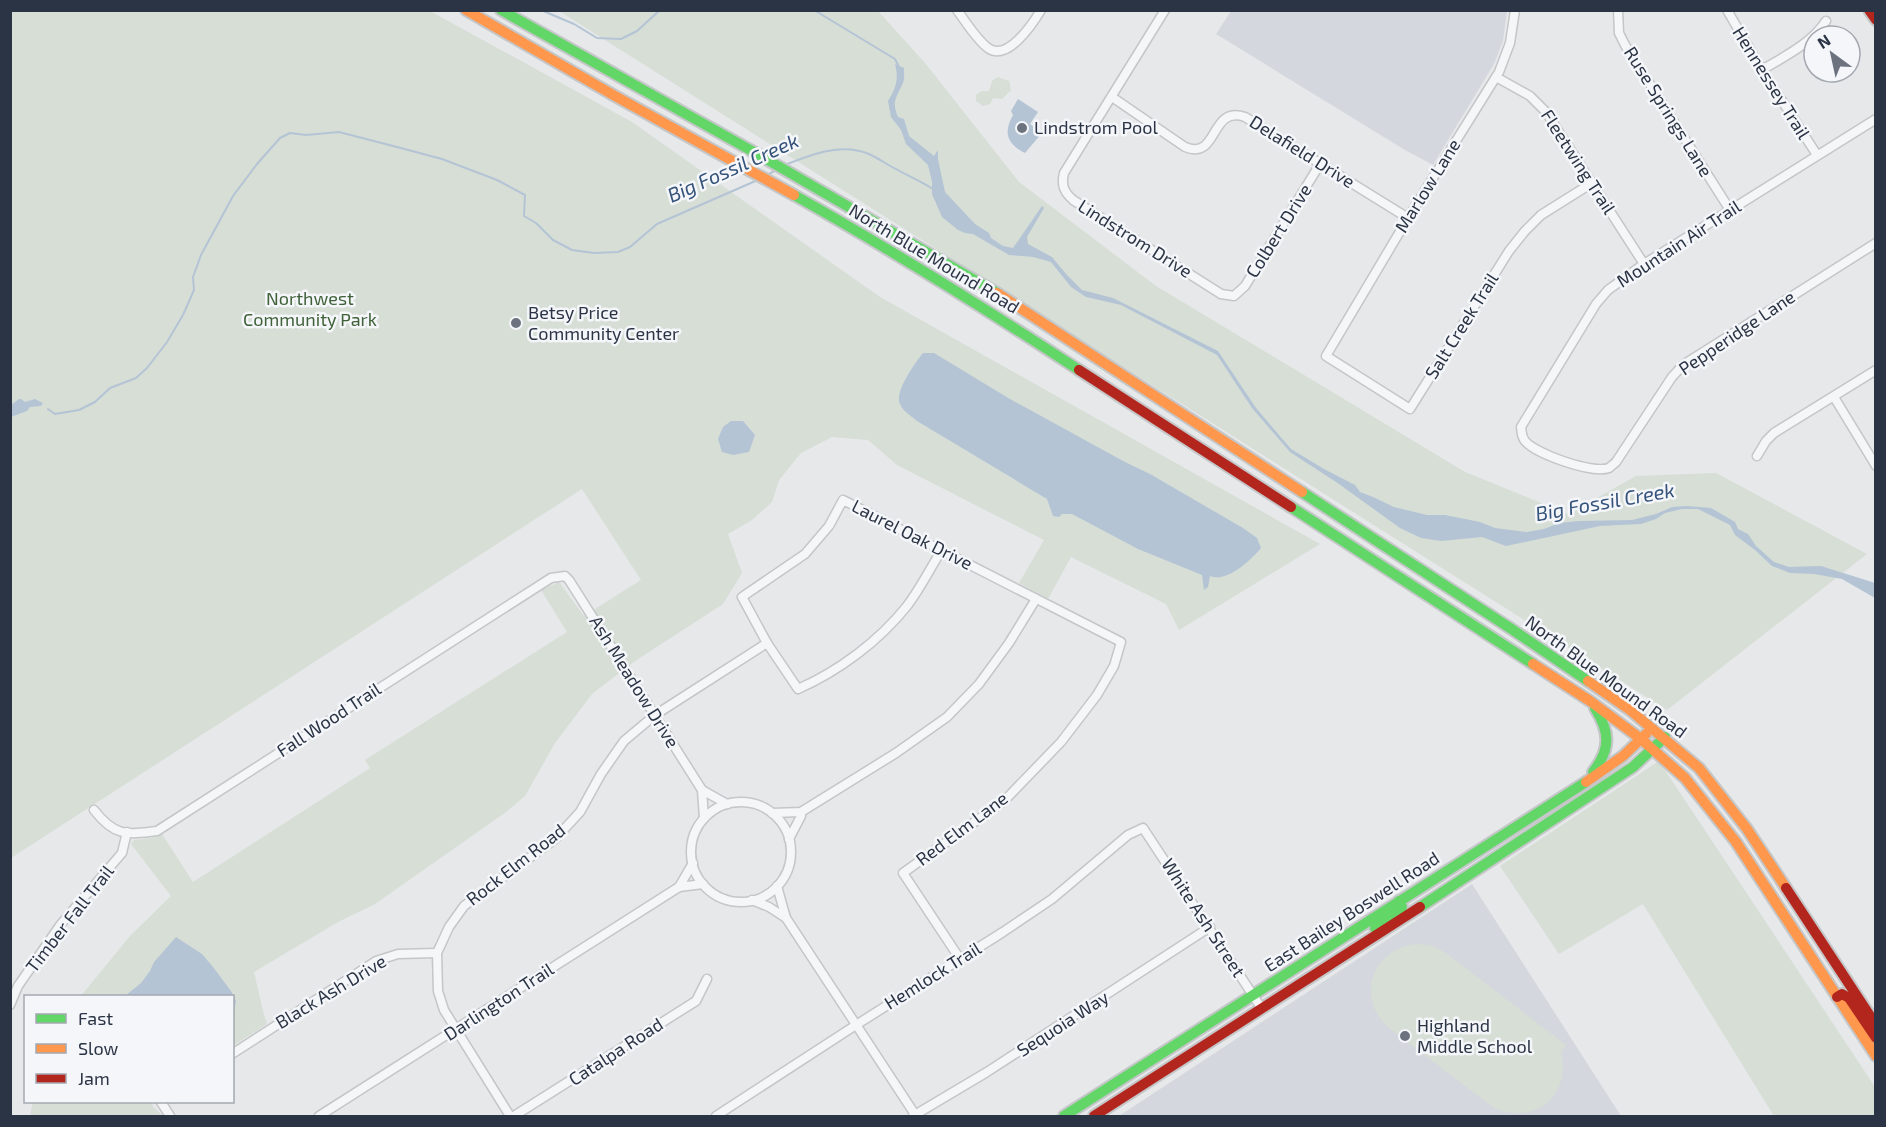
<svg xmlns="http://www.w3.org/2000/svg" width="1886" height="1127" viewBox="0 0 1886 1127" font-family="'Exo 2',sans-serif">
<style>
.built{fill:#d4d7dd}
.green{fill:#d6ded6}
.water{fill:#b4c4d5}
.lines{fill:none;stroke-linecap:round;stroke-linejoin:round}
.stream{stroke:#b4c4d5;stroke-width:2}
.street-casing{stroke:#c4c6c8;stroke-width:11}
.fast-casing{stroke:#c4c6c8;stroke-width:14}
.slow-casing{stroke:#c4c6c8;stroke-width:14}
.jam-casing{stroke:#c4c6c8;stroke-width:14}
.street{stroke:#f5f6f7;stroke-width:8}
.fast{stroke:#63d668;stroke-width:10}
.slow{stroke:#ff974d;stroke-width:10}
.jam{stroke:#b3261e;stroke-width:10}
.poi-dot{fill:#6c737f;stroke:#f4f6f9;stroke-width:2}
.labels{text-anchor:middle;stroke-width:5;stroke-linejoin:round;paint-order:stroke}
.street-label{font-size:18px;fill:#2b3445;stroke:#f4f6f9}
.poi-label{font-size:18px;fill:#2b3445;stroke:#f4f6f9;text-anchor:start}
.park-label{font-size:18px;fill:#3f6138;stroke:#f4f6f9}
.water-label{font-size:20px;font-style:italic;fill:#34527a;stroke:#f4f6f9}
</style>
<rect width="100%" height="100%" fill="#e6e8ea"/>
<g class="built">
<path d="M 1231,11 L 1231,10 L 1507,11 L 1503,41 L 1494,64 L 1433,165 L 1405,150 L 1216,34 Z"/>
<path d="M 1472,884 L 1621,1116 L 1119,1116 Z"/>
</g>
<g class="green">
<path d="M 10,11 L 430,11 L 632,122 L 880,297 L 1320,544 L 1179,630 L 1166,604 L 1071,557 L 1048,599 L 1019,583 L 1044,540 L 897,465 L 868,440 L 832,437 L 801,453 L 779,480 L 772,502 L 752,520 L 728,534 L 742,573 L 723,604 L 635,661 L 592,694 L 555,743 L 525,796 L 506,812 L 375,904 L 338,922 L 254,972 L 264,1015 L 267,1024 L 233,1046 L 232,996 L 81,996 L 130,936 L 171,896 L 131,844 L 134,840 L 151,838 L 162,834 L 193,882 L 370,768 L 365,760 L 567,632 L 541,590 L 559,582 L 584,616 L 641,580 L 582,489 L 11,858 Z"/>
<path d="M 559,11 L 878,11 L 925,63 L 1019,182 L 1156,286 L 1465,472 L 1568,514 L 1636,476 L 1716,473 L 1867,554 L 1667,710 Z"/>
<path d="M 998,77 L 1009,81 L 1011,90 L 1002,99 L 993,98 L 990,104 L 983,106 L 976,101 L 976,95 L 982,91 L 989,91 L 992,81 Z"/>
<path d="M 1659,761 L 1875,1087 L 1875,1116 L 1774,1116 L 1643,904 L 1559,954 L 1500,866 Z"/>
<path d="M 1419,944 L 1433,946 L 1446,953 L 1566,1045 L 1561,1052 C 1572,1095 1535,1126 1494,1108 L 1389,1028 C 1354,997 1373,946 1419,944 Z"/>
<path d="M 33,1102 L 152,1102 L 153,1107 L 163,1116 L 30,1116 Z"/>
</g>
<g class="water">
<path d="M 895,64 L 904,68 C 904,73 905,78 903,83 C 897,97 891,101 898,117 L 904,119 L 909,136 L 934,156 L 938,150 L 938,159 L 945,192 L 975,224 L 989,233 L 991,238 L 1003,246 L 1013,248 L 1042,206 L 1044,208 L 1027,237 L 1028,244 L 1052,257 L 1067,275 L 1082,290 L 1113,298 L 1218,351 L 1256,408 L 1291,449 L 1324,469 L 1355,485 L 1360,492 L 1373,497 L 1394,507 L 1427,515 L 1445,515 L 1480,522 L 1495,528 L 1527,532 L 1544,529 L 1559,523 L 1579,521 L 1632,520 L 1656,514 L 1672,507 L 1687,506 L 1711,508 L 1735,522 L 1738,529 L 1748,534 L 1756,546 L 1774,562 L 1789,567 L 1821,566 L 1875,583 L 1875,598 L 1842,579 L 1814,574 L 1790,573 L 1772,566 L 1755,550 L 1735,535 L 1730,525 L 1698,509 L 1682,509 L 1665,513 L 1656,519 L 1641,524 L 1600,526 L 1506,546 L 1482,537 L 1441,541 L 1421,538 L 1400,528 L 1339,484 L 1290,452 L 1252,408 L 1217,355 L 1121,305 L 1086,297 L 1071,287 L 1051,262 L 1033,257 L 1009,255 L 973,234 L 965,233 L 958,230 L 942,217 L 932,194 L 932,182 L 928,165 L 906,144 L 901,130 L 891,117 L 888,101 C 896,88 899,79 895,64 Z"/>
<path d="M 1018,99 L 1038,112 L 1030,124 L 1042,133 L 1025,153 C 1007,144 1003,133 1013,115 L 1011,111 Z"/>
<path d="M 923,353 L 934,353 L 1010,399 L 1125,462 L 1150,474 L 1243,528 L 1257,538 L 1261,548 C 1250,561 1227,583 1210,576 L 1208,587 L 1204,590 L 1202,575 L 1138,549 L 1072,514 L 1062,514 L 1059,517 L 1053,516 L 1047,499 L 917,421 C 911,416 903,411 900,404 C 894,392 915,363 923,353 Z"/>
<path d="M 19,399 L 21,399 L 25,402 L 35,399 L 43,403 L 41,406 L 30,407 L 27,411 L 11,417 L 11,405 Z"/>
<path d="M 731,421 L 743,421 L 755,435 L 749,452 L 733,455 L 722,452 L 718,439 L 723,427 Z"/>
<path d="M 176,937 L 202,954 L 213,967 L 231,991 L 236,1001 L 234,1010 L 233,1010 L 232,996 L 125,996 L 141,983 L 150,971 L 154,962 Z"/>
</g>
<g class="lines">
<g class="stream">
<path d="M 541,10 L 574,24 L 597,38 L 621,39 L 637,31 L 660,10"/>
<path d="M 814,10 L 895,59 L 900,69"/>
<path d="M 785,165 C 812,154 843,142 871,155 C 880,159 887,165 896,169 C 908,176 921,181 933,189"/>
<path d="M 767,175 L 778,169"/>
<path d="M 48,409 L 55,414 L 79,410 L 95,402 L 110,388 L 136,378 L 147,368 L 167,342 L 183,315 L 194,290 L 193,277 L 201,255 L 233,196 L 257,164 L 280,138 L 290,133 L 306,135 L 339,132 L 397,147 L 442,159 L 497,180 L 525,195 L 524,216 L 536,223 L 553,240 L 572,250 L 594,253 L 618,252 L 630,247 L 657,224 L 760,179"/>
</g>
<defs>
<g id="street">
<path d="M 957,10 C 966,22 976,39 988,48 C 1007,62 1032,25 1041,10"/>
<path d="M 1165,10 L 1064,173 C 1061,185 1064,192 1073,200 L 1221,294 L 1234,296 L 1245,286 L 1320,164"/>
<path d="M 1515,10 L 1510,43 L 1499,72 L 1408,218 L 1326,356 L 1410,409 L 1509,251 L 1525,231 L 1541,215 L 1592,183"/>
<path d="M 1618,10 L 1619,33 L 1625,45 L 1730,210"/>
<path d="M 1727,10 L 1762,70 L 1817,155"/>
<path d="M 1762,70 C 1785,56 1812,43 1826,21"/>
<path d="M 1496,77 L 1530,96 L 1546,112 L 1644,264"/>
<path d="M 1112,97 L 1185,147 C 1219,161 1209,105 1245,117 L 1408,218"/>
<path d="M 1876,119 L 1644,264 L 1608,290 L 1596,304 L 1521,427 C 1522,433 1521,436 1525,441 C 1536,454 1592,474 1609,468 C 1610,467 1615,463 1616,462 L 1672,377 L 1683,365 L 1876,243"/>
<path d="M 1834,397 L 1876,466"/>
<path d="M 1757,456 L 1766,441 L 1774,433 L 1876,370"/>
<path d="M 941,551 C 930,569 920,589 907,606 C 879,641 839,671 798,689 L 767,643 L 742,597 L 805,554 L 829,526 L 843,500 L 1121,642 L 1114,666 L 1097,695 L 1061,742 L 1004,801 L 903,873 L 960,959"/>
<path d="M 702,790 L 704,818"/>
<circle cx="741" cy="852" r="50"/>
<path d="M 94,810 C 114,836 126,835 157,831 L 551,578 L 565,576 L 569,580 L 702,790 L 727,804"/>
<path d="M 772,813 L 801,812 L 896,753 L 947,717 L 979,684 L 1009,643 L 1036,599"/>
<path d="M 789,839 L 801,816 L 801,812"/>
<path d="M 777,886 L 786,918 L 916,1116"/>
<path d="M 679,887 L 703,884"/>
<path d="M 752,900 L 769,907 L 786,918"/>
<path d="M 10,1005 L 18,986 L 61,924 L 122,853 L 127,832"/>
<path d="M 232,1054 L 376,961 L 398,954 L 437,953"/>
<path d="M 161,1102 L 170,1116"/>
<path d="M 319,1116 L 679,887 L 693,863"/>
<path d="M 510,1116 L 444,1010 L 438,991 L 437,953 L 449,927 L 464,906 L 555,839 L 580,812 L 601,774 L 624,741 L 655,715 L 767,643"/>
<path d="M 514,1116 L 696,1001 L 707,979"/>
<path d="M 716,1116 L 856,1025 L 1003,932 L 1052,899 L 1128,835 L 1143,828 L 1262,1009"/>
<path d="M 913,1116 L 987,1072 L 1210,927"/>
</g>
<g id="fast">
<path d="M 501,10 L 761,156 L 997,293"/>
<path d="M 794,195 C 892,250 986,309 1079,370"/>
<path d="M 1302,492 L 1510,628 L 1588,681"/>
<path d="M 1291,507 L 1533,664"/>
<path d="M 1593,772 C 1611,749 1610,732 1595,708"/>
<path d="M 1420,907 L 1633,767 L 1665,737"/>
<path d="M 1375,928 L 1401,911 L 1402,907 L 1399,901"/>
<path d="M 1064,1116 L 1586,782"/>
</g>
<g id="slow">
<path d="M 466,10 L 615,96 L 794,195"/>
<path d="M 997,293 L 1302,492"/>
<path d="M 1533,664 L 1590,701 L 1641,739 L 1685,778 L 1736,842 L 1876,1056"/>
<path d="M 1588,681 L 1630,710 L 1699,768 L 1747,829 L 1786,888"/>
<path d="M 1586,782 L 1623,756 L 1646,734"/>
</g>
<g id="jam">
<path d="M 1869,10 L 1876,20"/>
<path d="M 1079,370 L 1291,507"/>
<path d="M 1786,888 L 1876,1025"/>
<path d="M 1837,997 L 1842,994 L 1849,998 L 1876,1038"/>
<path d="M 1094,1116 L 1420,907"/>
</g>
</defs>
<use href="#street" class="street-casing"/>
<use href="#fast" class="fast-casing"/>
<use href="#slow" class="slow-casing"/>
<use href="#jam" class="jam-casing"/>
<use href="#street" class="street"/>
<use href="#fast" class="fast"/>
<use href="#slow" class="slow"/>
<use href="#jam" class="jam"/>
</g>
<g class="poi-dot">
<circle cx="1022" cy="128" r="6"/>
<circle cx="516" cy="323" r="6"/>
<circle cx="1405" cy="1036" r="6"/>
</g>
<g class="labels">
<g class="street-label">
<text transform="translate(1771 83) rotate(58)" y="6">Hennessey Trail</text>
<text transform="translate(1668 112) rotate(58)" y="6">Ruse Springs Lane</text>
<text transform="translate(1302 152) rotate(32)" y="6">Delafield Drive</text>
<text transform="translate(1578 162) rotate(57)" y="6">Fleetwing Trail</text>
<text transform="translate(1428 186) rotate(-58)" y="6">Marlow Lane</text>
<text transform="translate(1279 231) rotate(-58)" y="6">Colbert Drive</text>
<text transform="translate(1135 239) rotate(32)" y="6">Lindstrom Drive</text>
<text transform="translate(1679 244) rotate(-33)" y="6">Mountain Air Trail</text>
<text transform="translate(934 259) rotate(31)" y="6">North Blue Mound Road</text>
<text transform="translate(1462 326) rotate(-58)" y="6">Salt Creek Trail</text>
<text transform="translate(1737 333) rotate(-34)" y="6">Pepperidge Lane</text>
<text transform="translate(912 535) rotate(27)" y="6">Laurel Oak Drive</text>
<text transform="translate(1606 677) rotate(36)" y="6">North Blue Mound Road</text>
<text transform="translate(634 682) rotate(58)" y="6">Ash Meadow Drive</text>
<text transform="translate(329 720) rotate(-33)" y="6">Fall Wood Trail</text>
<text transform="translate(962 829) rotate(-37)" y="6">Red Elm Lane</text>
<text transform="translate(516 865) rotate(-38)" y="6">Rock Elm Road</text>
<text transform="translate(1352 912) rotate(-33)" y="6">East Bailey Boswell Road</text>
<text transform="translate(1203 918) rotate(57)" y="6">White Ash Street</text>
<text transform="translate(70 919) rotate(-52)" y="6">Timber Fall Trail</text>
<text transform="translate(933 976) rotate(-32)" y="6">Hemlock Trail</text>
<text transform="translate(331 992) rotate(-31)" y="6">Black Ash Drive</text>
<text transform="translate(499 1002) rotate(-33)" y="6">Darlington Trail</text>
<text transform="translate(1063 1024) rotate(-33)" y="6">Sequoia Way</text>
<text transform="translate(616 1052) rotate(-33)" y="6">Catalpa Road</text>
</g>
<g class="poi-label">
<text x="1034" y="134">Lindstrom Pool</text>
<text x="528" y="319">Betsy Price<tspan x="528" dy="21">Community Center</tspan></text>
<text x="1417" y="1032">Highland<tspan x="1417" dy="21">Middle School</tspan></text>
</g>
<g class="park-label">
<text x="310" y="305">Northwest<tspan x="310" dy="21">Community Park</tspan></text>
</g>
<g class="water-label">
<text transform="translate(733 168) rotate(-24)" y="7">Big Fossil Creek</text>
<text transform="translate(1605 502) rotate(-10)" y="7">Big Fossil Creek</text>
</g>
</g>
<rect width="1886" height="1127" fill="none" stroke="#2b3445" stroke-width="24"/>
<rect x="24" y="995" width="210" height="108" fill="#f4f6f9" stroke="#a4a8b1" stroke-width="1.5"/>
<rect x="36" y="1014" width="30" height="9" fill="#63d668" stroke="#a4a8b1" stroke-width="1.5"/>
<text x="78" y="1025" font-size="18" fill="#2b3445">Fast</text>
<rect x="36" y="1044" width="30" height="9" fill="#ff974d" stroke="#a4a8b1" stroke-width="1.5"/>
<text x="78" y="1055" font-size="18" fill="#2b3445">Slow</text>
<rect x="36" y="1074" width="30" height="9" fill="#b3261e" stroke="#a4a8b1" stroke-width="1.5"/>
<text x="78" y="1085" font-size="18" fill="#2b3445">Jam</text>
<g transform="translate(1832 54) rotate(327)"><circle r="28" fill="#f4f6f9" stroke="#a4a8b1" stroke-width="1.5"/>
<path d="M0-4.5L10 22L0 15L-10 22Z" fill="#6c737f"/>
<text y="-9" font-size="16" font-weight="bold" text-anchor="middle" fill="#2b3445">N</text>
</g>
</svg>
